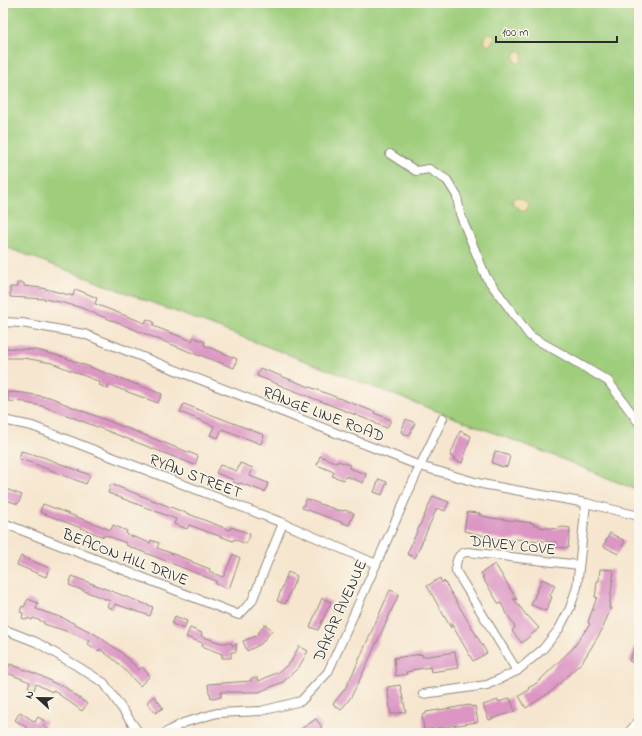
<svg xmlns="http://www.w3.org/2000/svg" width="642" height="736" viewBox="0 0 642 736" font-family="'Indie Flower',sans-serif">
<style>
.green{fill:#9ecd7c;stroke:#647c54}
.sand{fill:#eeda9e;stroke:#8c8264}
.building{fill:#dc96c4}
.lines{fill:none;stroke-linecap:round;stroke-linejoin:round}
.street-casing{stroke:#90887d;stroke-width:10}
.secondary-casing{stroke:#90887d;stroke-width:13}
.street{stroke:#fff;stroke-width:8}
.secondary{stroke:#fff;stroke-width:11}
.labels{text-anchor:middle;stroke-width:3;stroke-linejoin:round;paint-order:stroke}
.street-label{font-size:16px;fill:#2b2b2b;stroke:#fbf7ec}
</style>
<rect width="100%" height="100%" fill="#fbf7ec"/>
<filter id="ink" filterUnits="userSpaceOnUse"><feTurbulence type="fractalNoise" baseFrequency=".025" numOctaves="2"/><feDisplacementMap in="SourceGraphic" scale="8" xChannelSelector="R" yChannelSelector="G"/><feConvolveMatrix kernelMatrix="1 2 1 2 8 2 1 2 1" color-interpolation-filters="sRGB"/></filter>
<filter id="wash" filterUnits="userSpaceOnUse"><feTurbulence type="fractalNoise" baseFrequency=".012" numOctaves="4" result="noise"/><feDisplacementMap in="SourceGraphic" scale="16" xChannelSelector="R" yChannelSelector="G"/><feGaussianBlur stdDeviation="0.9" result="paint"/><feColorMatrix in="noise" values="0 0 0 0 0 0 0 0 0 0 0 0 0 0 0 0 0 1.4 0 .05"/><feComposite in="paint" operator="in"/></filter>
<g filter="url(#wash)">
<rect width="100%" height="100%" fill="#f6e6cf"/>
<path class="green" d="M 3,3 L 639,3 L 639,491 L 552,455 L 3,246 Z"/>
<g class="sand">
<path d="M 490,33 L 494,34 L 495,37 L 491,44 L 488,46 L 485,44 C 484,39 485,35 490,33 Z"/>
<path d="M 520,50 L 523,52 L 522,60 L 519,63 L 515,63 L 514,56 L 516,52 Z"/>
<path d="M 515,197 C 521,197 525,199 528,205 L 526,211 C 520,211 514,206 512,201 Z"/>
</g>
<g id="blocks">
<g class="building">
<path d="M 17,283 L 24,283 L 24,286 L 42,288 L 73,296 L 75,289 L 83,292 L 97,298 L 95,304 L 145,323 L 147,319 L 154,322 L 153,326 L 192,341 L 193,337 L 205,342 L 204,345 L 237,359 L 234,368 L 200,355 L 200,356 L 79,307 L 60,302 L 44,299 L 10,297 L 10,287 L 17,287 Z"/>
<path d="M 4,348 L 36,350 L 63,357 L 162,394 L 158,403 L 109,385 L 108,389 L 99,385 L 100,382 L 52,363 L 24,358 L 4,358 Z"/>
<path d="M 260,368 L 375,412 L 374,413 L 391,420 L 387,428 L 376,424 L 376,423 L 257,376 Z"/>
<path d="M 8,392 L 24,393 L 46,397 L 46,396 L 60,401 L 60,402 L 198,456 L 195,465 L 56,411 L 42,406 L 26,403 L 26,402 L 8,401 Z"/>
<path d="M 184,404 L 264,435 L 261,444 L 222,429 L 218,438 L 210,435 L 214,426 L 180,412 Z"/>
<path d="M 406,419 L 415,423 L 409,436 L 401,432 Z"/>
<path d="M 460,431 L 471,436 L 462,463 L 454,460 L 455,458 L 450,456 Z"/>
<path d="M 21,451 L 43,457 L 90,475 L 86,484 L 32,463 L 19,459 Z"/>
<path d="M 495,451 L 510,456 L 507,467 L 504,466 L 503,467 L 492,463 Z"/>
<path d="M 320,456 L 337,463 L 338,461 L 350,465 L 349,468 L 366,474 L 363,483 L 346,476 L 344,480 L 332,476 L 334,472 L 317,465 Z"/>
<path d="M 240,463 L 253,468 L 250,476 L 268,483 L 265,492 L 240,483 L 239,484 L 233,482 L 234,480 L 216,473 L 220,465 L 237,471 Z"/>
<path d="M 379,479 L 387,482 L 382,495 L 374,492 Z"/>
<path d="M 111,484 L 230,530 L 231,527 L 250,534 L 246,544 L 234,539 L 233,541 L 189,525 L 187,529 L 174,524 L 176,519 L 108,493 Z"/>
<path d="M 3,488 L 22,495 L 18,504 L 3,499 Z"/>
<path d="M 433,496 L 449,502 L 445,511 L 437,508 L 415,558 L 407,554 Z"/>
<path d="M 306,499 L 340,511 L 340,510 L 344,511 L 345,510 L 354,513 L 349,525 L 302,508 Z"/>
<path d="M 43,504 L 111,530 L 113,525 L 127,531 L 126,534 L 150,543 L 151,540 L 159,543 L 157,548 L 192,561 L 192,562 L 210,569 L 209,571 L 222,577 L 224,576 L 233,554 L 240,558 L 229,589 L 216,584 L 216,581 L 133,548 L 126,545 L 126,543 L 105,535 L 104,537 L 40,512 Z"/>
<path d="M 467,512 L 480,513 L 479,515 L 491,518 L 534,523 L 533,525 L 539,525 L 539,527 L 557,529 L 558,528 L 563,527 L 570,528 L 568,548 L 556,547 L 556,542 L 515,539 L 515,541 L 503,540 L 464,531 Z"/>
<path d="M 610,533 L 625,541 L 618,554 L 603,546 Z"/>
<path d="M 21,556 L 49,568 L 46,577 L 17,565 Z"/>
<path d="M 495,564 L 517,600 L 513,598 L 527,616 L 527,615 L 539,628 L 522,643 L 512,631 L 515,627 L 503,607 L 501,603 L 499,604 L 482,577 L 484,577 L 481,573 Z"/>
<path d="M 600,569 L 614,570 L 609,608 L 611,608 L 602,630 L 583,661 L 552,691 L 526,708 L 519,696 L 529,690 L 528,688 L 537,683 L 573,648 L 590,624 L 588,623 L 589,619 L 597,597 L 595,597 L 596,591 L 597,581 L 599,581 Z"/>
<path d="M 288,572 L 297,576 L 285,604 L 277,601 Z"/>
<path d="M 72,576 L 153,607 L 150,616 L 115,604 L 113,609 L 107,606 L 110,601 L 69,585 Z"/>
<path d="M 440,578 L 442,583 L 444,581 L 487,653 L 473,661 L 451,623 L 451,628 L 427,586 Z"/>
<path d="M 542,579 L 555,585 L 550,596 L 552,597 L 546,611 L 531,605 Z"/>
<path d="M 390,590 L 399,594 L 361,677 L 351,697 L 341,710 L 333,704 L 345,689 L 354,671 Z"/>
<path d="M 322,598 L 331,602 L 318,630 L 310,627 Z"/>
<path d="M 28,599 L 38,603 L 36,609 L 63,618 L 95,634 L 121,652 L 139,670 L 142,667 L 150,676 L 140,686 L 117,662 L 100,649 L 99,651 L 88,644 L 90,641 L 72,633 L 44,624 L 44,622 L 33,618 L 32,620 L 28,618 L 27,620 L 22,618 L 23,613 L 20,612 L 22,606 L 24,607 Z"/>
<path d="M 175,616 L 187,621 L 184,629 L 172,624 Z"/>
<path d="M 265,624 L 272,630 L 261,644 L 247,651 L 243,641 L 256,636 Z"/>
<path d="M 190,628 L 202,633 L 201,636 L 221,643 L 232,643 L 232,646 L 236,644 L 236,652 L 231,652 L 231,658 L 222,658 L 222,654 L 202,646 L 203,643 L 186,637 Z"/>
<path d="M 639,637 L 639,665 L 629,661 Z"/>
<path d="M 299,646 L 308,651 L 299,667 L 283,682 L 259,692 L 221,692 L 221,697 L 211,698 L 210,693 L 209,693 L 208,684 L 251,681 L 251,678 L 258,678 L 259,681 L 280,671 L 291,662 Z"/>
<path d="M 455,652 L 458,668 L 431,672 L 430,667 L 412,670 L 412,671 L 406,672 L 407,674 L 396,676 L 394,658 L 422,654 L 422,657 Z"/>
<path d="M 10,664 L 39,675 L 60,686 L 61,684 L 87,704 L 82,711 L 53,690 L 52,692 L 36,684 L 34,690 L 28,687 L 30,682 L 7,673 Z"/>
<path d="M 400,685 L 406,712 L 391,714 L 387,687 Z"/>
<path d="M 154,696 L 163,708 L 155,713 L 147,702 Z"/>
<path d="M 510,698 L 515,711 L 489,720 L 483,705 L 498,700 L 499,702 Z"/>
<path d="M 470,705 L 471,707 L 475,706 L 478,722 L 424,730 L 422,715 L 426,714 L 426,712 Z"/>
<path d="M 20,712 L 35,722 L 38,717 L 46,722 L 43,726 L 54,733 L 35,733 L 15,720 Z"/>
<path d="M 316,719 L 322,727 L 313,733 L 295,733 Z"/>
</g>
</g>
</g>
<g filter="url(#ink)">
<use href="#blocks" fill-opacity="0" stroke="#90887d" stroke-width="1"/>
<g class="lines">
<defs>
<g id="street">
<path d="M 390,154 L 416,171 L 429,169 L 447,180 L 457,196 L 460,214 L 486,277 L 530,336 L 562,354 L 608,381 L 639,423"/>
<path d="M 3,322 L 22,323 L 84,334 L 420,466 L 482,484 L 586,503 L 639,516"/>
<path d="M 3,420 L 32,426 L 283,523 L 376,564"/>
<path d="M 3,523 L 239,615 L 252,601 L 283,523"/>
<path d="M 3,629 L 36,642 L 77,666 L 104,683 L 139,733"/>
<path d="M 517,671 L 456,571 C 455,562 458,552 468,552 L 579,565"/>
<path d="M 423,694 L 487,685 L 517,671 L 543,649 L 559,629 L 570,608 L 577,587 L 586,503"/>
<path d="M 165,733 L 183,723 L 217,713 L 261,711 L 301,701 L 328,672 L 420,466 L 443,418"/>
</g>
<path id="secondary" d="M 630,733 L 639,723"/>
</defs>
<use href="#street" class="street-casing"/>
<use href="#secondary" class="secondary-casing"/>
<use href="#street" class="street"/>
<use href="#secondary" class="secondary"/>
</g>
</g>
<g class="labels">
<g class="street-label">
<text transform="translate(324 413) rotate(21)" y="6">RANGE LINE ROAD</text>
<text transform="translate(196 475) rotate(21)" y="6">RYAN STREET</text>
<text transform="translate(513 544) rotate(6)" y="6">DAVEY COVE</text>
<text transform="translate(126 556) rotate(21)" y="6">BEACON HILL DRIVE</text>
<text transform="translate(339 610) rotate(-66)" y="6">DAKAR AVENUE</text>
</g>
</g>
<rect width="642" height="736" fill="none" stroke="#fbf7ec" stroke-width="16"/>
<g transform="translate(38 698) rotate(292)" stroke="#fbf7ec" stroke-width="3" paint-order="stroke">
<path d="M0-3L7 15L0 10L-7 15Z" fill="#2b2b2b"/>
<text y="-6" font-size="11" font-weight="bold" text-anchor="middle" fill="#2b2b2b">N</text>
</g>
<path d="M496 36v6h121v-6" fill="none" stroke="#2b2b2b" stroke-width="2"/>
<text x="502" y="36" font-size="12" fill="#2b2b2b" stroke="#fbf7ec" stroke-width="3" paint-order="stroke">100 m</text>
</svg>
